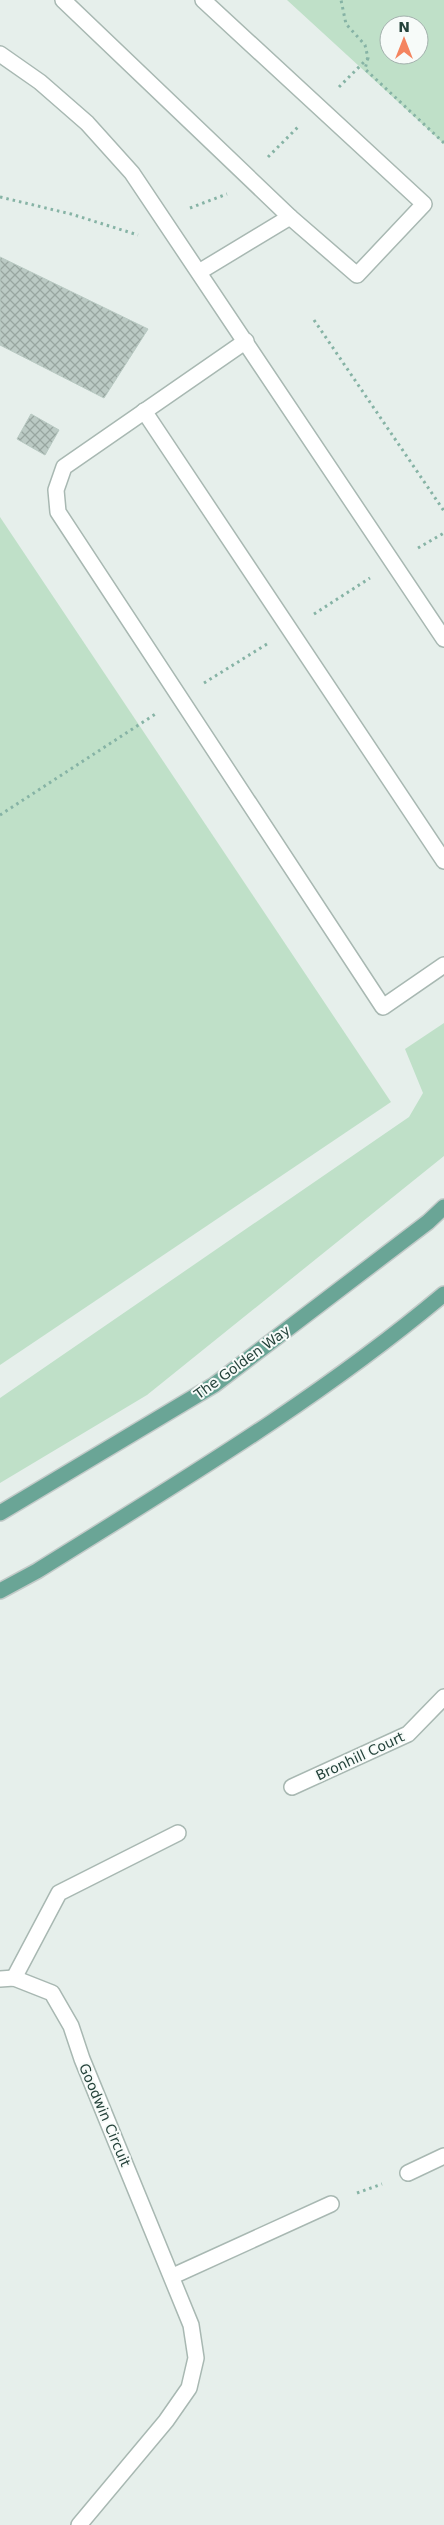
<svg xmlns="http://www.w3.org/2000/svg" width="444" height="2525" viewBox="0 0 444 2525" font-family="'DejaVu Sans',sans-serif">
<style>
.green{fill:#bfe0c8;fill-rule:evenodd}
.building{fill:url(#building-cross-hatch);stroke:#b8c9c2}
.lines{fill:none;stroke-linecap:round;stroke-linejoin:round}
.minor-casing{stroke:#a8b8b2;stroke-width:18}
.major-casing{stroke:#c2cac8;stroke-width:18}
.path{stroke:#86b3a5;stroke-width:3;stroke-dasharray:2.5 4;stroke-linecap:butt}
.minor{stroke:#fff;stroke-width:15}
.major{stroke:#6aa596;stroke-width:15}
.labels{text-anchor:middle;stroke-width:4;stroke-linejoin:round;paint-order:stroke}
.street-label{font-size:14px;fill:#24423a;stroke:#f7fbf9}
</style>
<defs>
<pattern id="building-cross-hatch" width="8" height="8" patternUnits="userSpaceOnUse" patternTransform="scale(1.25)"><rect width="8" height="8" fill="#bbcac4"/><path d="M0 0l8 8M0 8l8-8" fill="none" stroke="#98a6a0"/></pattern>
</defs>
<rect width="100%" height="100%" fill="#e6efeb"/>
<g class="green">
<path d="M 287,0 L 444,0 L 444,144 ZM 389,25 L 419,25 L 419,55 L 389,55 Z"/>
<path d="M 0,517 L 391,1102 L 0,1365 Z"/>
<path d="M 444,1023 L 444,1156 L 147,1395 L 0,1483 L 0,1398 L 409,1117 L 423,1093 L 405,1049 Z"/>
</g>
<g class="building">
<path d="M 0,257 L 148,329 L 104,398 L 0,345 Z"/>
<path d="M 31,414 L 59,430 L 45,455 L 17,439 Z"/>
</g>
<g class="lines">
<defs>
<g id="minor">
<path d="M 63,0 L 290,217 L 199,272"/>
<path d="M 203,0 L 424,204 L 357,275 L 290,217"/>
<path d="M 0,54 L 40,82 L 87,123 L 132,173 L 444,639"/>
<path d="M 246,341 L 64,467 L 56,490 L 58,512 L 383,1007 L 444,965"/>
<path d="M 144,411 L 444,861"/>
<path d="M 292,1787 L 408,1734 L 444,1697"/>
<path d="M 14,1978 L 59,1893 L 178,1833"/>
<path d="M 0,1979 L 14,1978 L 52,1993 L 71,2026 L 82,2059 L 191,2325 L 196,2358 L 189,2388 L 166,2421 L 79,2525"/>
<path d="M 408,2173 L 444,2156"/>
<path d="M 173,2276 L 331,2204"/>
</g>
<g id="major">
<path d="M 0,1513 L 214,1385 L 428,1222 L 444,1207"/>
<path d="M 0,1591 L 37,1571 C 176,1484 318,1400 444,1294"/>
</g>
</defs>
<use href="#minor" class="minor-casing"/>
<use href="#major" class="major-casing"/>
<g class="path">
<path d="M 368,58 L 365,69 L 444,143"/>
<path d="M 339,87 L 368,58 L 365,45 L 346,24 L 341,0"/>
<path d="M 268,157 L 299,126"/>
<path d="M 0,197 L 71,214 L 138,235"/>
<path d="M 190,208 L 227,194"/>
<path d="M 314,320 L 444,511"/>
<path d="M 418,548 L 444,533"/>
<path d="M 314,614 L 370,578"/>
<path d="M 204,683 L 267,644"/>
<path d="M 0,815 L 157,713"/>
<path d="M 357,2193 L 382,2184"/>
</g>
<use href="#minor" class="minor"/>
<use href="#major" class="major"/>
</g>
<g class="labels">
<g class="street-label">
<text transform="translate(242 1362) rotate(-36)" y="5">The Golden Way</text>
<text transform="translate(360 1756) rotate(-25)" y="5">Bronhill Court</text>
<text transform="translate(105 2115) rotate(67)" y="5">Goodwin Circuit</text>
</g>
</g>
<g transform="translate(404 40)"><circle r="24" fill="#f7fbf9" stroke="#a3b1ad"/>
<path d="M0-4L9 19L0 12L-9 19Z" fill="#f4845f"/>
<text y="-8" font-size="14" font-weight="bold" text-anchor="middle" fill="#24423a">N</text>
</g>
</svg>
